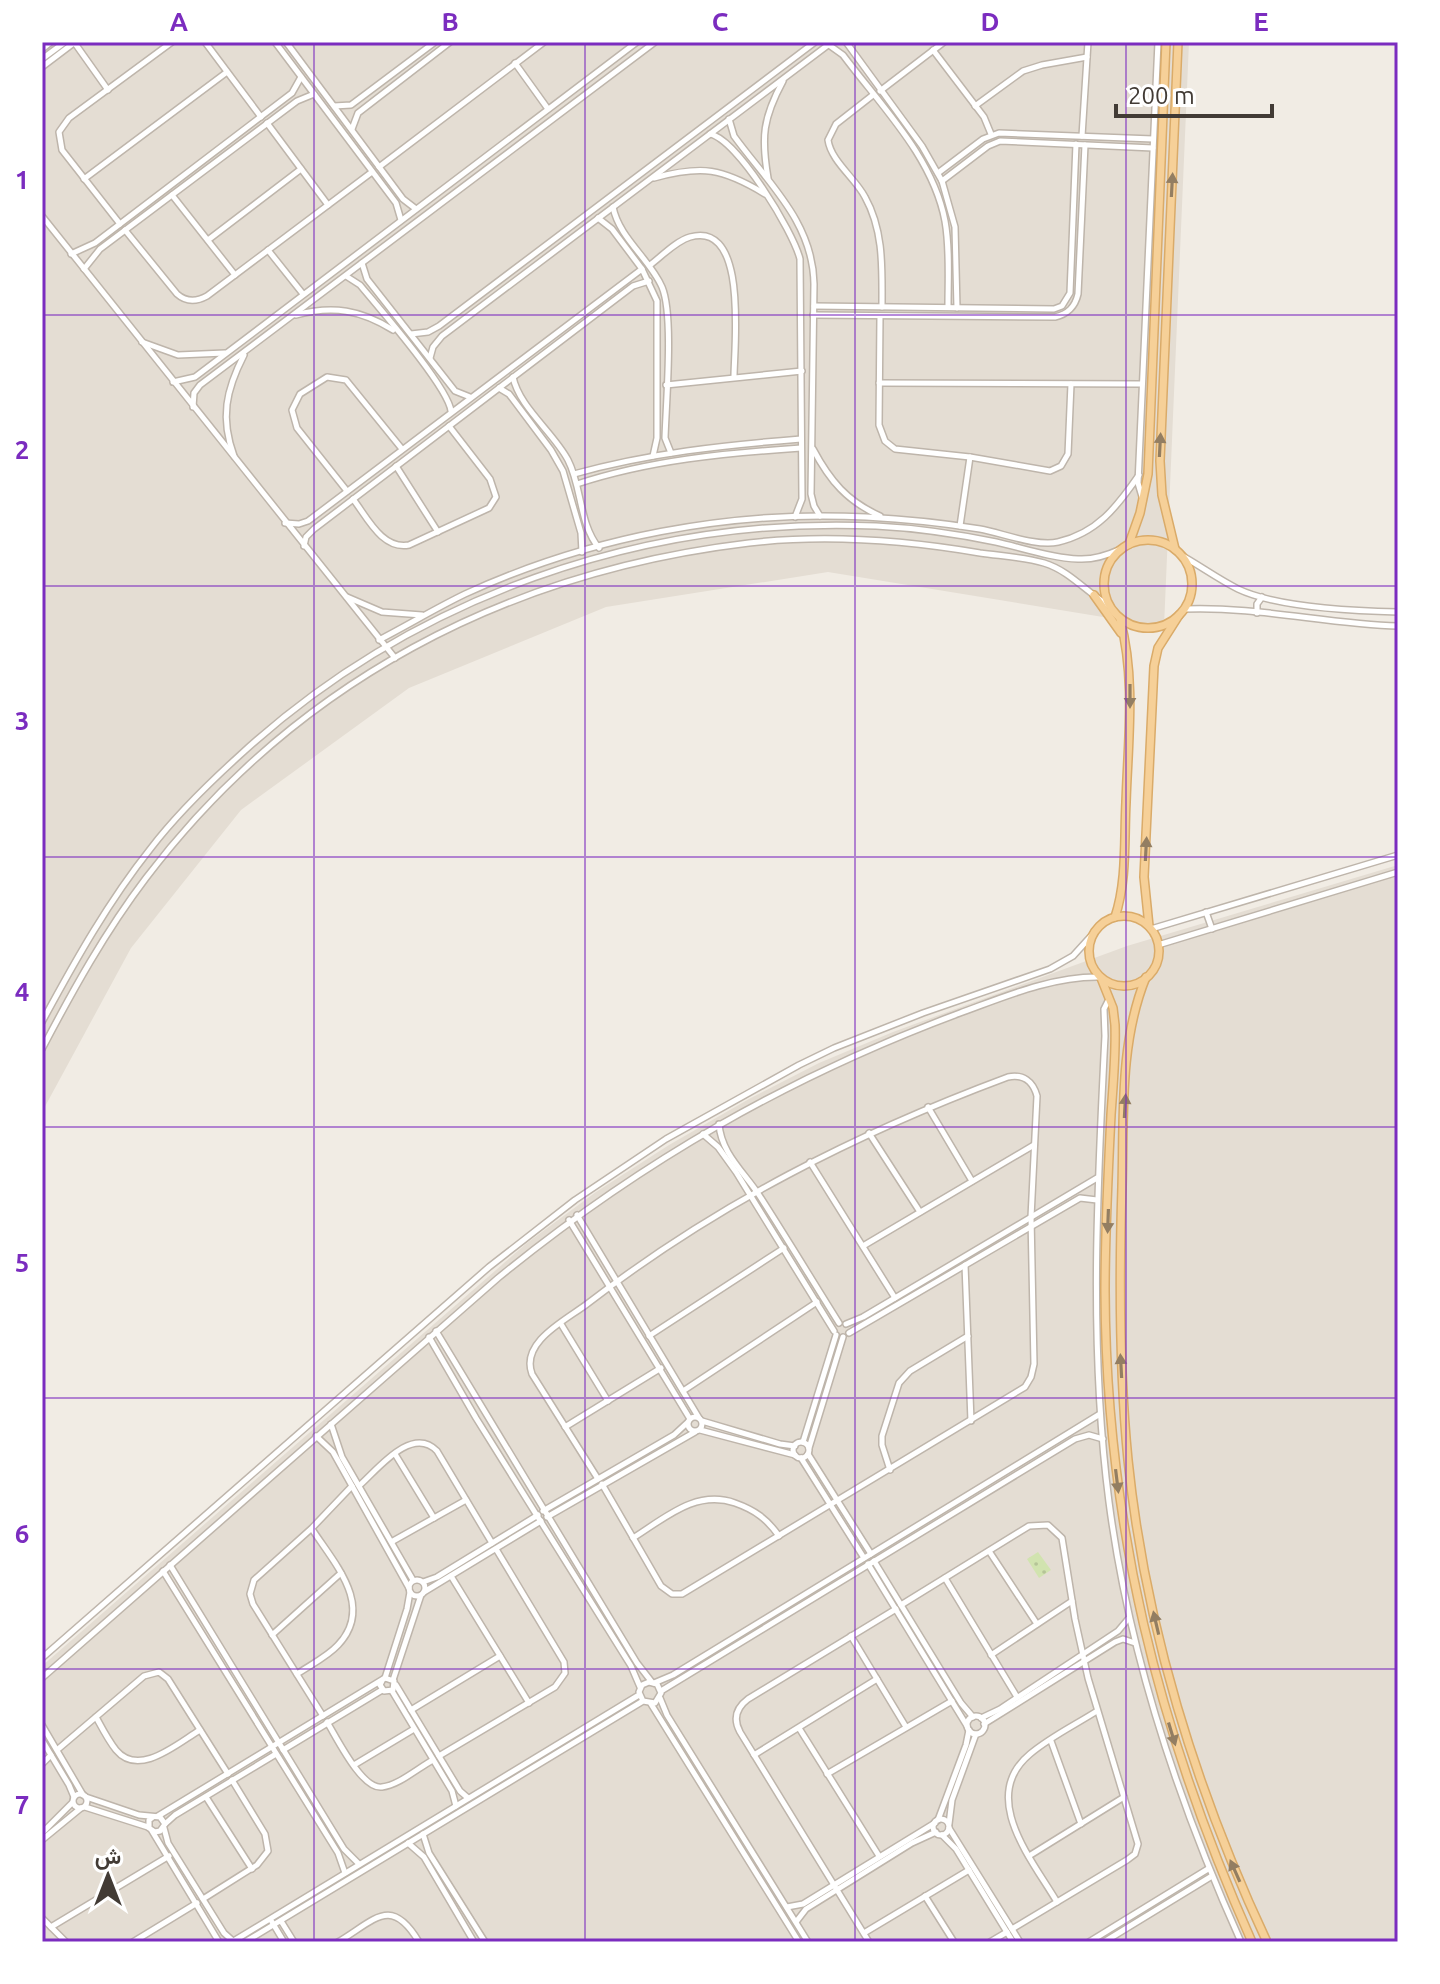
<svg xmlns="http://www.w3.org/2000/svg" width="1440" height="1984" viewBox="0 0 1440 1984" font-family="Ubuntu,Vazirmatn,sans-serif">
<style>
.residential{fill:#e4ddd3}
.green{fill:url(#green-dots)}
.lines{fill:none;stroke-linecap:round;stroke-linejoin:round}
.minor-casing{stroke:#beb5ab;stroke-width:8}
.major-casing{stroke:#daab69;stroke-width:10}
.minor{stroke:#fff;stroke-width:5}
.major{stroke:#f6d098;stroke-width:7}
.oneway{fill:#937e62}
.grid{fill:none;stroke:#7b2cbf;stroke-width:2;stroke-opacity:0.55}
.neatline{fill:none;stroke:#7b2cbf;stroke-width:3}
.grid-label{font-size:26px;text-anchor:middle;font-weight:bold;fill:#7b2cbf}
</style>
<defs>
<pattern id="green-dots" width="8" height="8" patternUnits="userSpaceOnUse" patternTransform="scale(2)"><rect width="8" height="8" fill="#d1e3af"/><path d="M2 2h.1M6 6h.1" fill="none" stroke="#b5c497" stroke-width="1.8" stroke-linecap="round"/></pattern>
</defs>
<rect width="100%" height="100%" fill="#f1ece4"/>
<g class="residential">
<path d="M 42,42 L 1189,42 L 1164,627 L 828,572 L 606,607 L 409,688 L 241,810 L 131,948 L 42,1112 Z"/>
<path d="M 1398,865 L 1398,1942 L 42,1942 L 42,1666 L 527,1243 L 596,1192 L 669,1145 L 749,1099 L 819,1063 L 893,1032 L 1127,946 Z"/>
</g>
<path class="green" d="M 1038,1552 L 1051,1570 L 1039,1578 L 1027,1559 Z"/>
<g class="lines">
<defs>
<g id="minor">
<path d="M 74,42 L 108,90"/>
<path d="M 205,42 L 261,117"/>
<path d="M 275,42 L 396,203 L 401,220"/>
<path d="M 286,42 L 403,199 L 416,209"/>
<path d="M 846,42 L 922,146 L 942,181 L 955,227 L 957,308"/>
<path d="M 829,45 L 843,55 C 881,106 933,157 945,221 C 950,249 948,279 948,307"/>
<path d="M 42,49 L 51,42"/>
<path d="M 933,50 L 984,117 L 991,134"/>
<path d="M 42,59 L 65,42"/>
<path d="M 515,63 L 548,109"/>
<path d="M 42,67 L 75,42"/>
<path d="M 880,91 L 944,42"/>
<path d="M 873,95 L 836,124 L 828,140 C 831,161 855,178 865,197 C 884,231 882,269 882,307"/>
<path d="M 334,106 L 351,105 L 435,42"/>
<path d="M 975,106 L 1023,71 L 1042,65 L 1087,57"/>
<path d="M 729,119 L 734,136 C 768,183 813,222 814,284 L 811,494 L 814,506 L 820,516"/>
<path d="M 267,123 L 328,205"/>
<path d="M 352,129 L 358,113 L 450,42"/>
<path d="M 710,134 C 737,139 793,231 800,259 L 802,499 L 795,517"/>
<path d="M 1082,136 L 1088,42"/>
<path d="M 379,167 L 544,42"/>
<path d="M 938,173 L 983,139 L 999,133 L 1153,139"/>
<path d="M 654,178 C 702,165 722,168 765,194"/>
<path d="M 768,178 C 761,137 763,118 783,81"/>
<path d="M 84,179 L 227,72"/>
<path d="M 942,181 L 988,146 L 1000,141 L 1153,148"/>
<path d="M 172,195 L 235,275"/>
<path d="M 613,207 C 619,238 650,259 662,287 C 674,315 666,403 665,438 L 671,453"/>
<path d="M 42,216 L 395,658"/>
<path d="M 598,218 L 612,229 L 642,269 L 657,301 L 657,438 L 653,456"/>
<path d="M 120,224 L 62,150 L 59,132 L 69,118 L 172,42"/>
<path d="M 125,230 L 177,294 C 186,302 196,302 207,296 L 372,172"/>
<path d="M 208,240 L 301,169"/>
<path d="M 268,250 L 303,294"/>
<path d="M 71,254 L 95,243 L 292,93 L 301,77"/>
<path d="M 362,263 L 367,279 L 455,391 L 470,397"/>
<path d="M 650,265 C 662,256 676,241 690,237 C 749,220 734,347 734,377"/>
<path d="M 84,269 L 100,249 L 297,101 L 314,94"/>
<path d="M 346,276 L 360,285 C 379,308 448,387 451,411"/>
<path d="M 814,306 L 1054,309 L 1062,306 L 1070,293 L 1076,144"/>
<path d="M 296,315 C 333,305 361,310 393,330"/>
<path d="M 813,315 L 1055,317 C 1068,314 1075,307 1078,294 L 1085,145"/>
<path d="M 880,316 L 879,425 L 885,441 L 895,449 L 970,457 L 1050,471 L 1061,466 L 1068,454 L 1071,384"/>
<path d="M 411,334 L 428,332 L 439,326 L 815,42"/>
<path d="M 142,342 L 178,355 L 225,353"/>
<path d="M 430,358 L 433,347 L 442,336 L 832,42"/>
<path d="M 513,377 C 519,407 554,433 568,460 C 582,487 579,524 599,548"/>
<path d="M 173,382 L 195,377 L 637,42"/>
<path d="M 879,383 L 1142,384"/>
<path d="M 666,385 L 802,371"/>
<path d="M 499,388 L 509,394 L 551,450 L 563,471 L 581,533 L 582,552"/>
<path d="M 193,407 L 194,393 L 200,385 L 655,42"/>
<path d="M 813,449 C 830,481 847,501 880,516"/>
<path d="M 234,456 C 220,418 226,390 244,355"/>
<path d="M 396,466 L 438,532"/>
<path d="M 574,474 C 649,453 725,445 801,439"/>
<path d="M 577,484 C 650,460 726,453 801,448"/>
<path d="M 347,491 L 297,428 L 292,410 L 300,394 L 327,377 L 346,380 L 402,449"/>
<path d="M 353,499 C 367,517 382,550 409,545 L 489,508 L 496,497 L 490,479 L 449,426"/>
<path d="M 1143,500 L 1138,483 L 1158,42"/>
<path d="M 285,523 L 299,524 L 308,521 L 642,269"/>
<path d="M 960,526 L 970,457"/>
<path d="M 304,546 L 306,537 L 314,529 L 633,286 L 649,281"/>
<path d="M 1179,554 C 1199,565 1218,579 1238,589 C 1278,608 1354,611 1398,612"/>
<path d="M 347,597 L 382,612 L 422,615"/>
<path d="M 1184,609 C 1256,606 1327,624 1398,626"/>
<path d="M 1257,613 L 1257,604 L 1262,597"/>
<path d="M 379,640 C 408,625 436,608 465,594 C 589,537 730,510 866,517 C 904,519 943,523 980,529 C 1002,533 1037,547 1058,542 C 1097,533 1117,507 1139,475"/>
<path d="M 1206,912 L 1212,929"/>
<path d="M 1151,929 L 1398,855"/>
<path d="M 1158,945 L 1398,872"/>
<path d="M 1109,999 L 1104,1009 L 1105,1036 C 1097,1192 1089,1348 1109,1502 C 1129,1655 1178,1802 1241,1942"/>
<path d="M 42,1022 C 75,961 108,902 151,848 C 177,814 208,784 240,755 C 412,597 642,516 876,526 C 916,528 957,534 996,542 C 1023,548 1051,558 1078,559 C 1093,560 1108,555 1121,549"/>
<path d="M 42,1049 C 73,990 105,932 146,878 C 295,682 506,572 749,543 C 826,534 904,540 980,553 C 1001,556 1024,557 1044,563 C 1070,571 1086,592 1108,605"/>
<path d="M 928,1107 L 972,1181"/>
<path d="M 719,1124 C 721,1153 744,1172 759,1195 C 786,1237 812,1280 839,1323"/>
<path d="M 869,1133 L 920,1212"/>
<path d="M 703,1134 L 718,1147 L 736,1172 L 834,1331"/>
<path d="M 810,1162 L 895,1298"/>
<path d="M 577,1215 L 699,1418"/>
<path d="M 569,1220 L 690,1419"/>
<path d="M 863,1246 L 1034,1145"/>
<path d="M 965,1265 L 971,1421"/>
<path d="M 561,1324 L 608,1401"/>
<path d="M 846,1324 L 863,1317 L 1097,1178"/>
<path d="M 436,1331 L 637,1663 L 651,1681"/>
<path d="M 849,1333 L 1080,1198 L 1097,1200"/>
<path d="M 649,1336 L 784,1248"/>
<path d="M 429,1337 L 476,1418 L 631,1666 L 640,1687"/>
<path d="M 683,1391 L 817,1302"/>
<circle cx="695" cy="1424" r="7"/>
<path d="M 702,1421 L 780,1444 L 795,1446"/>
<path d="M 331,1424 L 342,1457 L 413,1580"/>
<path d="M 565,1427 L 661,1368"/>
<path d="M 700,1430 L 795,1455"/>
<path d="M 316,1436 L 333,1452 L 409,1588"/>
<path d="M 803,1442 L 836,1335"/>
<circle cx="801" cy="1450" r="8"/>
<path d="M 809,1448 L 843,1337"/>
<path d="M 395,1454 L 434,1518"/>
<path d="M 808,1454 L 871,1554"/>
<path d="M 801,1458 L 864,1558"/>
<path d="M 890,1470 L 882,1445 L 882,1436 L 899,1383 L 910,1371 L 968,1336"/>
<path d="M 598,1479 L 532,1374 C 520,1342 566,1320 587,1304 C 717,1204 855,1134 1008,1077 C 1023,1074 1033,1081 1037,1096 L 1031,1217 L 1034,1364 L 1031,1377 L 1025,1387 L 682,1594 L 672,1594 L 661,1586 L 602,1484"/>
<path d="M 360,1485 C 378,1469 412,1425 437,1451 L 492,1543"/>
<path d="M 543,1511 L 674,1435 L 688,1422"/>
<path d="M 547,1517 L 695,1432"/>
<path d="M 633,1538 C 665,1518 696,1489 735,1503 C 755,1510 767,1519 779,1536"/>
<path d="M 393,1541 L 466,1500"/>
<path d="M 989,1551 L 1037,1624"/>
<path d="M 874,1561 L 961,1703 L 973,1717"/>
<path d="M 868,1564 L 967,1726"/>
<path d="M 170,1565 L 344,1849 L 359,1864"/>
<path d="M 163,1571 L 338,1853 L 345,1873"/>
<path d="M 451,1576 L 529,1703"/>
<path d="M 945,1578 L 1017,1697"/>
<circle cx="417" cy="1588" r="8"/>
<path d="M 423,1582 L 437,1577 L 538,1515"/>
<path d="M 424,1592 L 541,1521"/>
<path d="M 901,1605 L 1029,1526 L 1048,1525 L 1062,1538 L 1075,1619 L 1088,1678 L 1138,1844 L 1135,1854 L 1127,1860 L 1012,1929"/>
<path d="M 272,1635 L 341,1573"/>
<path d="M 851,1636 L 906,1727"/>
<path d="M 991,1655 L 1072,1601"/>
<path d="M 42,1658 L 489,1267 L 575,1200 L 666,1139 L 799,1065 L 834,1048 L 923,1013 L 1050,969 L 1073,956 L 1093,934"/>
<path d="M 297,1674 C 310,1665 327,1657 338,1645 C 375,1606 334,1563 312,1529"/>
<path d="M 42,1678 L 498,1278 C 640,1162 788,1077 960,1013 C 1004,997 1052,976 1100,977"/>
<path d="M 385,1678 L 407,1609 L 410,1592"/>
<path d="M 393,1680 L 421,1595"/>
<path d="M 654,1683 L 673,1675 L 1100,1414"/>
<path d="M 396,1685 L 460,1791 L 468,1798"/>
<path d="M 392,1691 L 452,1791 L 456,1806"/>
<path d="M 661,1691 L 1075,1439 L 1089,1435 L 1103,1439"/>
<path d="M 660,1698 L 667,1715 L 808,1942"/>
<path d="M 651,1704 L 799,1942"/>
<path d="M 411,1710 L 500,1656"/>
<path d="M 323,1716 L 253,1604 L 250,1594 L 254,1580 L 312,1528 L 352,1486"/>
<circle cx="976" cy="1725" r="9"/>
<path d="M 96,1717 C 102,1728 108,1740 116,1750 C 139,1778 178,1743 200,1730"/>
<path d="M 981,1718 L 1000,1709 L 1118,1631 L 1129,1618"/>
<path d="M 327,1722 C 337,1738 362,1790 382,1787 C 399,1785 418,1768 433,1760"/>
<path d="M 984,1724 L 1115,1642 L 1123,1639 L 1135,1643"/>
<path d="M 42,1725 L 83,1795"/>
<path d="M 799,1728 L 879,1856"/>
<path d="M 42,1740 L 69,1785 L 74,1797"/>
<path d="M 1051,1741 L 1081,1824"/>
<path d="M 57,1750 L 144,1676 L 159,1672 L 168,1679 L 228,1774"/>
<path d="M 283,1750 L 382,1690"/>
<path d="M 754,1755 L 877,1679"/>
<path d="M 439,1756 L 555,1687 L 565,1673 L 564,1662 L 496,1549"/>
<path d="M 42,1764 L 51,1755"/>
<path d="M 354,1765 L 414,1729"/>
<path d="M 827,1774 L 952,1701"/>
<circle cx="80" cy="1801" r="7"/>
<path d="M 86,1797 L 139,1815 L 160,1817 L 165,1824 L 160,1831 L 155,1832 L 149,1828 L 149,1820 L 153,1817"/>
<path d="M 206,1797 L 252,1869"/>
<path d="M 85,1807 L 148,1827"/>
<path d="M 158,1816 L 385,1678 L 394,1681 L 393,1690 L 384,1691 L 380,1685 L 382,1681"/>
<circle cx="941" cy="1827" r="8"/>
<path d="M 938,1820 L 966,1745 L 969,1730"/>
<path d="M 165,1824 L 175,1815 L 276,1754"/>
<path d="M 949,1824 L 952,1800 L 976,1734"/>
<path d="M 164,1828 L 168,1843 L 224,1933 L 233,1941"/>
<path d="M 949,1828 L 1020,1942"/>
<path d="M 152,1831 L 219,1942"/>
<path d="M 42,1833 L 72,1803"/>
<path d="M 423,1834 L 429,1853 L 485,1942"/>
<path d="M 942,1835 L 956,1849 L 1013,1942"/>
<path d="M 42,1840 L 81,1808"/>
<path d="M 408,1843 L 424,1857 L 474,1942"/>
<path d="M 1029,1856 L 1124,1797"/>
<path d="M 925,1896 L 954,1942"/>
<path d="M 203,1899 L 257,1865 L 268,1851 L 265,1834 L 232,1780"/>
<path d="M 1057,1902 C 1033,1861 978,1797 1030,1754 C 1050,1737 1075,1725 1097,1711"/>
<path d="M 787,1907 L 803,1904 L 935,1823"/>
<path d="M 42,1918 L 66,1942"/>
<path d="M 281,1921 L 294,1942"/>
<path d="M 272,1922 L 284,1942"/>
<path d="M 796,1922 L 806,1909 L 912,1843 L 936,1832"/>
<path d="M 51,1927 L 169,1856"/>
<path d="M 864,1933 L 969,1870"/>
<path d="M 133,1942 L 197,1903"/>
<path d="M 232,1942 L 639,1695"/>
<path d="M 245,1942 L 643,1701 L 655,1703 L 661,1693 L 657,1684 L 649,1682 L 642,1685 L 639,1692 L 643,1701"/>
<path d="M 338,1942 C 375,1920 391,1895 419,1942"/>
<path d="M 869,1942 L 740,1732 C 733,1719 736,1708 748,1699 L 896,1609"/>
<path d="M 990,1942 L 1007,1932"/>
<path d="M 1089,1942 L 1208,1869"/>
<path d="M 1104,1942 L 1212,1876"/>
</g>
<g id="major">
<circle cx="1148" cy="584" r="44"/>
<path d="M 1129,544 L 1140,513 L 1148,474 L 1166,42"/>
<path d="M 1175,549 L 1162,495 L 1160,461 L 1178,42"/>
<path d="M 1094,595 L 1121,633"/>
<circle cx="1124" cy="951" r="35"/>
<path d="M 1115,917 C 1127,881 1124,840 1126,802 C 1128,741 1136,679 1120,619"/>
<path d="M 1149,926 L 1144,877 L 1154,666 L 1158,648 L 1179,615"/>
<path d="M 1146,977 C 1119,1043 1124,1117 1122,1187 C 1119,1278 1119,1369 1128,1460 C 1145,1626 1196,1791 1267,1942"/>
<path d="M 1101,978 L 1113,1008 L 1115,1025 C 1116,1055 1113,1085 1111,1115 C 1108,1174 1105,1233 1105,1291 C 1106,1523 1158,1731 1252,1942"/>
</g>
</defs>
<use href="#minor" class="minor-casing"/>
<use href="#major" class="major-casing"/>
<use href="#minor" class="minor"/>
<use href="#major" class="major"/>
</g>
<defs><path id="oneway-solid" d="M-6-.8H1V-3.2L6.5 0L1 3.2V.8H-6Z" transform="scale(2)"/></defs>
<g class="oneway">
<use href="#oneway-solid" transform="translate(1172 185) rotate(-87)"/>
<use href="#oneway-solid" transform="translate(1160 445) rotate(-87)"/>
<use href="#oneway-solid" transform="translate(1130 696) rotate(90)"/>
<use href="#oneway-solid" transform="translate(1146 849) rotate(-87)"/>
<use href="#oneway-solid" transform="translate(1125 1106) rotate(-87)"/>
<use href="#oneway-solid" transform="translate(1108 1221) rotate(92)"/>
<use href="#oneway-solid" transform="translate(1121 1366) rotate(-93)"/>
<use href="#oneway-solid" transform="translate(1117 1481) rotate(83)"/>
<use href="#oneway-solid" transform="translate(1156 1623) rotate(-103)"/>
<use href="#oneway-solid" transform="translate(1172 1734) rotate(73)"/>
<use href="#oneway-solid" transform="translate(1235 1871) rotate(-114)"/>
</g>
<path class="grid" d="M 314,42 L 314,1942M 585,42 L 585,1942M 855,42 L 855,1942M 1126,42 L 1126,1942M 42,315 L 1398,315M 42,586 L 1398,586M 42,857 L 1398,857M 42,1127 L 1398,1127M 42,1398 L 1398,1398M 42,1669 L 1398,1669"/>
<rect width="1440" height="1984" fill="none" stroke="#ffffff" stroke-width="88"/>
<g transform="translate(108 1876)" stroke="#ffffff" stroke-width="6" paint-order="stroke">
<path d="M0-6L14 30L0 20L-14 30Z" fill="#423b35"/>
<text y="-12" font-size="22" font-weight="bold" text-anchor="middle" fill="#423b35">ش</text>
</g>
<path d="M1116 104v12h156v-12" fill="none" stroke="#423b35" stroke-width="4"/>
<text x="1128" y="104" font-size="24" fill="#423b35" stroke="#ffffff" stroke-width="6" paint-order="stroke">200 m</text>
<rect x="44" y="44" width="1352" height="1896" class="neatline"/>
<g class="grid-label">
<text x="179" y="31">A</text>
<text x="450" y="31">B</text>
<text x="720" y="31">C</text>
<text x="990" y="31">D</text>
<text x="1261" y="31">E</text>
<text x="22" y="189">1</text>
<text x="22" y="459">2</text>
<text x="22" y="730">3</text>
<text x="22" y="1001">4</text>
<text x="22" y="1272">5</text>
<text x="22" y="1543">6</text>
<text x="22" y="1814">7</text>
</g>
</svg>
